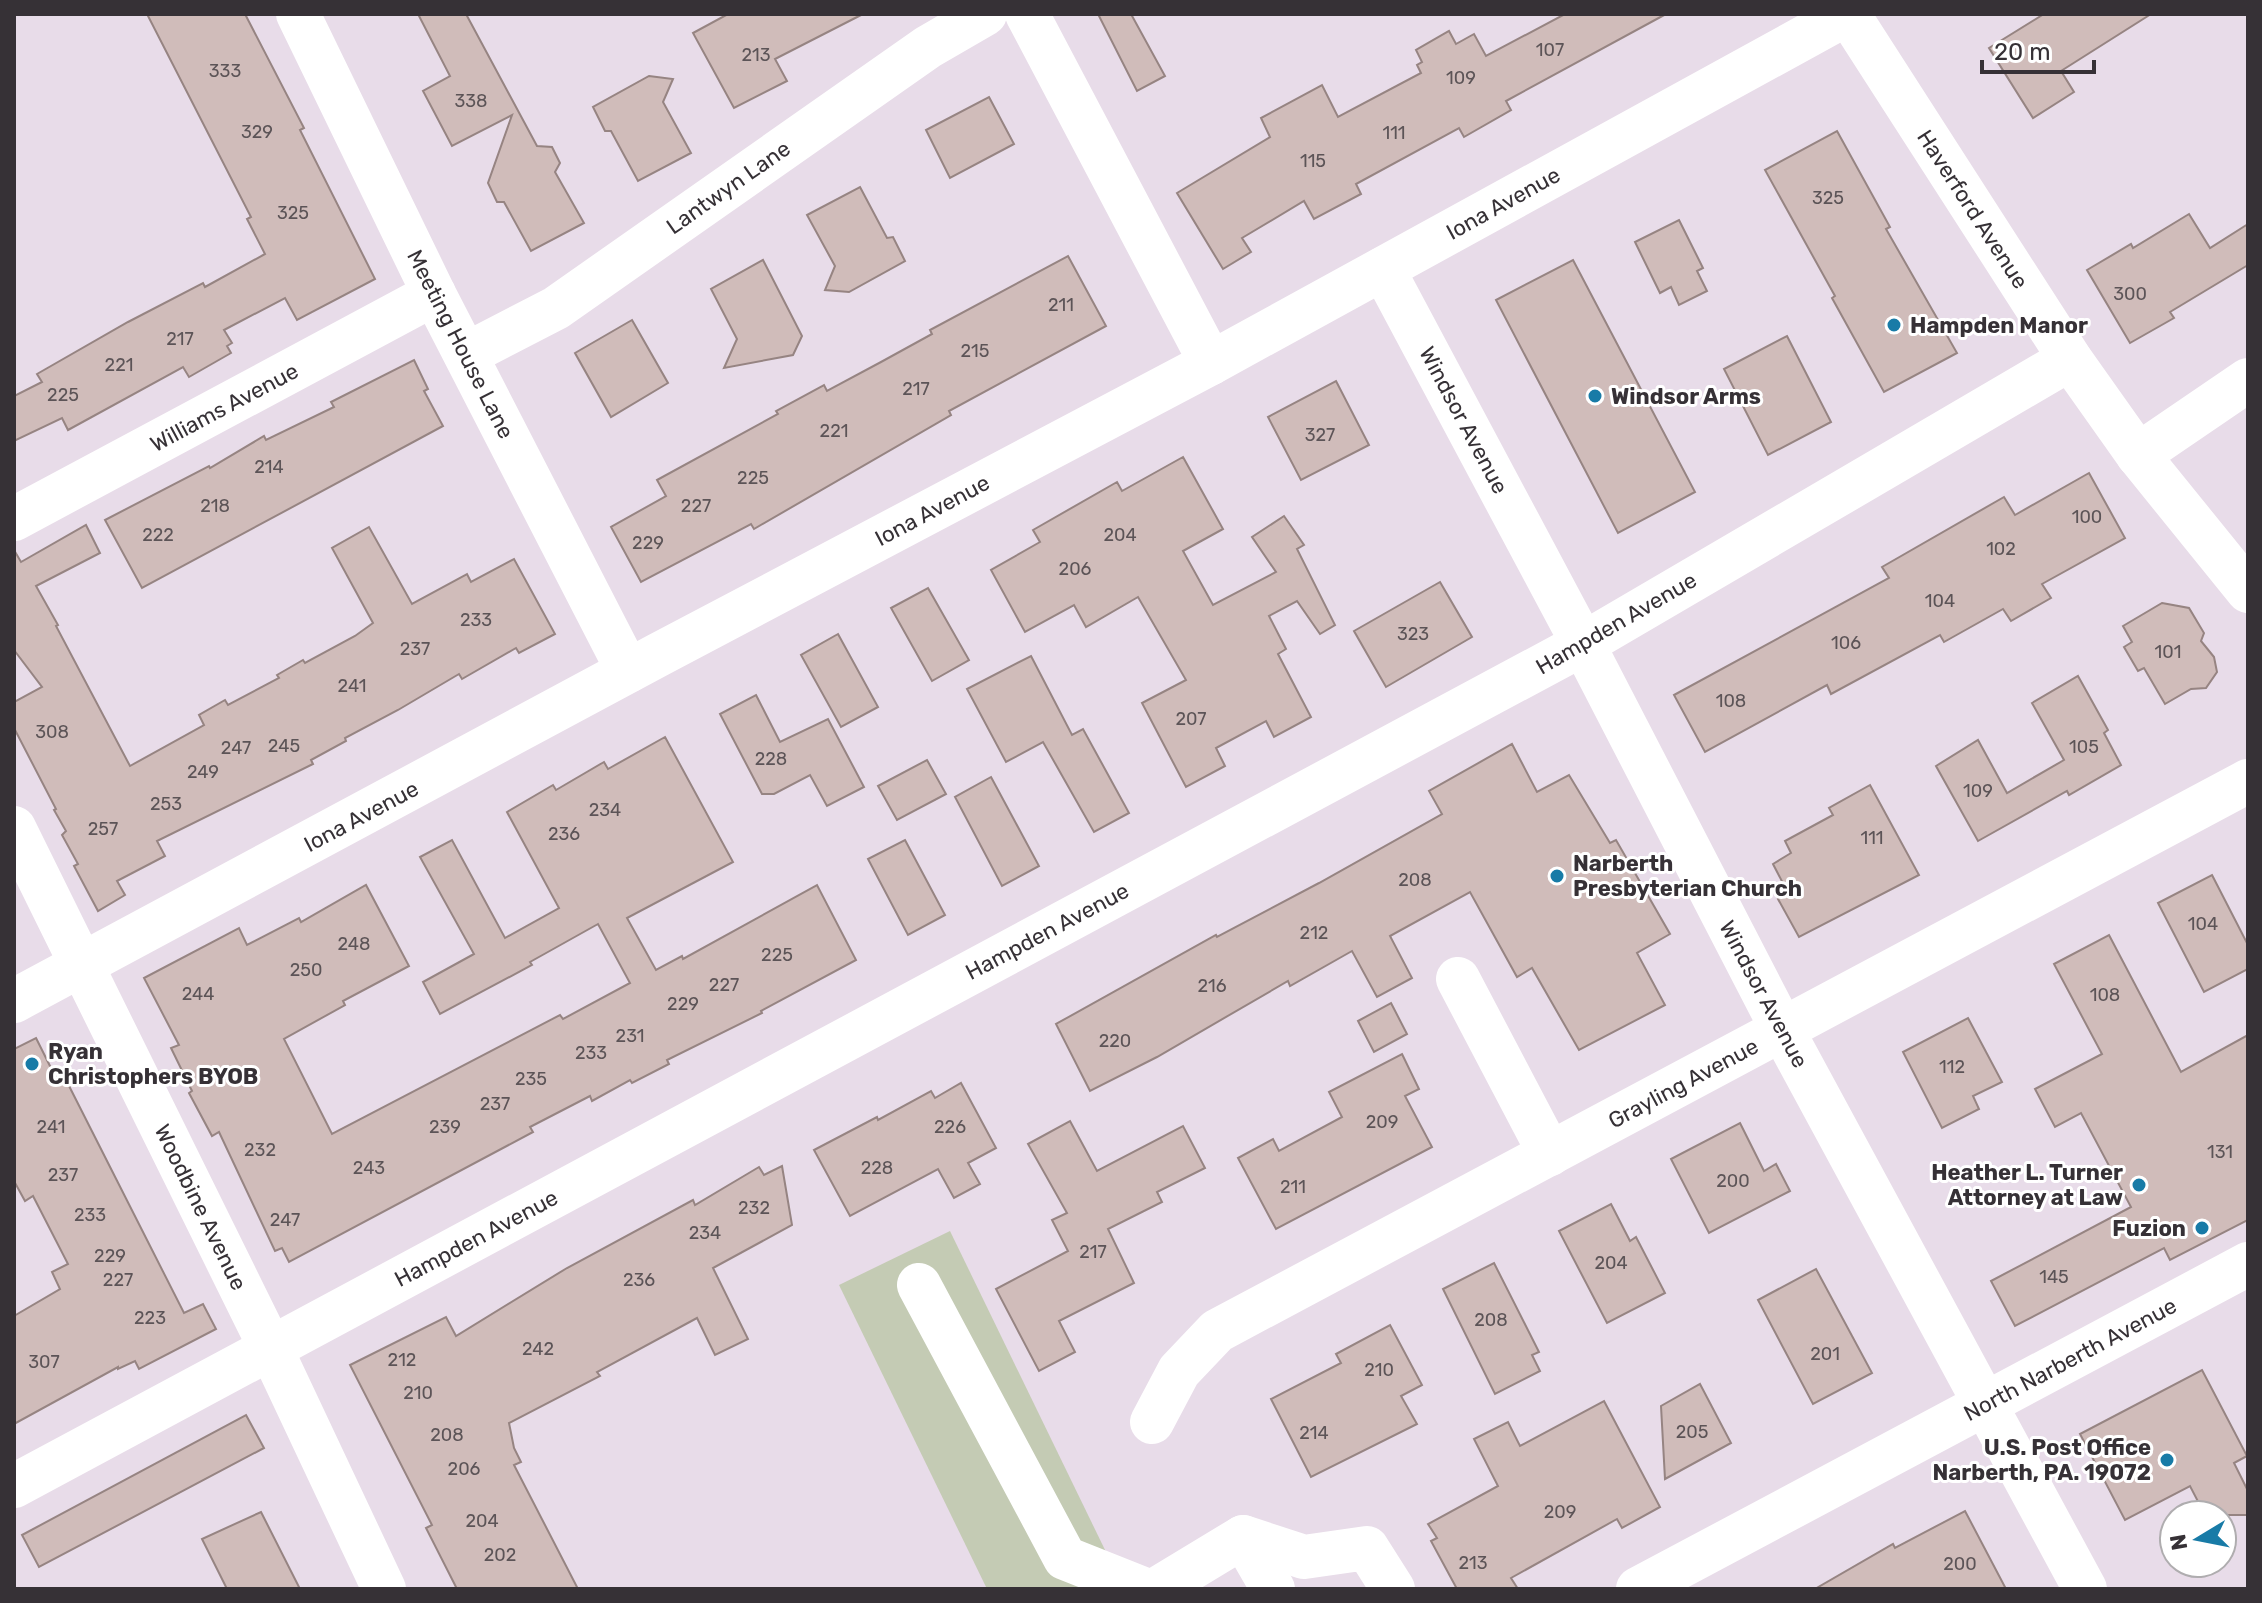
<svg xmlns="http://www.w3.org/2000/svg" width="2262" height="1603" viewBox="0 0 2262 1603" font-family="Rubik,sans-serif">
<style>
.green{fill:#c4cbb4}
.building{fill:#d0bcba;stroke:#968482;stroke-width:2}
.lines{fill:none;stroke-linecap:round;stroke-linejoin:round}
.minor{stroke:#fff;stroke-width:44}
.poi-dot{fill:#187ba7;stroke:#fff;stroke-width:3}
.labels{text-anchor:middle;stroke-width:6;stroke-linejoin:round;paint-order:stroke}
.number-label{font-size:18px;fill:#5c5457}
.street-label{font-size:22px;fill:#363136;stroke:#fff}
.poi-label{font-size:22px;font-weight:bold;fill:#363136;stroke:#fff;text-anchor:start}
</style>
<rect width="100%" height="100%" fill="#e8dce9"/>
<path class="green" d="M 950,1231 L 1124,1589 L 987,1589 L 839,1285 Z"/>
<g class="building">
<path d="M 147,14 L 245,14 L 304,128 L 300,130 L 375,279 L 297,320 L 285,298 L 224,330 L 232,343 L 227,346 L 231,353 L 189,377 L 183,367 L 68,430 L 62,418 L 14,441 L 14,396 L 42,382 L 37,374 L 128,322 L 203,283 L 205,287 L 265,254 L 247,219 L 251,217 Z"/>
<path d="M 418,14 L 466,14 L 537,146 L 552,147 L 560,163 L 555,172 L 584,223 L 531,251 L 504,202 L 497,202 L 488,183 L 512,115 L 452,146 L 423,91 L 450,76 Z"/>
<path d="M 728,14 L 863,14 L 775,59 L 787,81 L 734,108 L 693,33 Z"/>
<path d="M 1098,14 L 1131,14 L 1165,76 L 1137,91 Z"/>
<path d="M 1565,14 L 1666,14 L 1506,101 L 1511,110 L 1464,137 L 1459,128 L 1356,184 L 1361,194 L 1314,219 L 1304,201 L 1242,238 L 1251,252 L 1223,269 L 1177,193 L 1270,137 L 1261,118 L 1322,85 L 1338,117 L 1421,73 L 1417,65 L 1422,62 L 1416,50 L 1449,31 L 1456,44 L 1474,34 L 1486,56 Z"/>
<path d="M 2044,14 L 2151,14 L 2061,71 L 2074,92 L 2033,118 L 1989,48 Z"/>
<path d="M 649,76 L 673,79 L 663,102 L 691,153 L 638,181 L 611,131 L 605,131 L 593,107 Z"/>
<path d="M 989,97 L 1014,144 L 950,178 L 926,130 Z"/>
<path d="M 1837,131 L 1890,227 L 1886,229 L 1957,353 L 1884,392 L 1832,298 L 1835,296 L 1765,170 Z"/>
<path d="M 860,187 L 887,238 L 893,237 L 905,261 L 849,292 L 825,290 L 835,266 L 807,215 Z"/>
<path d="M 2189,214 L 2210,248 L 2248,224 L 2248,265 L 2170,312 L 2174,318 L 2130,343 L 2087,270 L 2131,244 L 2133,248 Z"/>
<path d="M 1679,220 L 1703,268 L 1697,271 L 1707,291 L 1679,305 L 1671,287 L 1660,293 L 1635,242 Z"/>
<path d="M 1068,256 L 1106,326 L 949,411 L 951,415 L 754,529 L 751,524 L 641,582 L 611,527 L 666,496 L 657,480 L 778,414 L 776,411 L 824,385 L 827,391 L 881,362 L 932,334 L 930,330 Z"/>
<path d="M 763,260 L 802,336 L 793,355 L 724,368 L 737,339 L 711,289 Z"/>
<path d="M 1573,260 L 1695,492 L 1618,533 L 1496,300 Z"/>
<path d="M 632,320 L 668,383 L 611,417 L 575,353 Z"/>
<path d="M 1787,336 L 1831,422 L 1768,455 L 1724,369 Z"/>
<path d="M 414,360 L 428,389 L 424,391 L 443,426 L 142,588 L 105,520 L 209,466 L 210,468 L 264,436 L 266,440 L 334,407 L 331,402 Z"/>
<path d="M 1336,381 L 1369,445 L 1301,480 L 1268,417 Z"/>
<path d="M 1183,457 L 1223,529 L 1183,551 L 1213,605 L 1276,572 L 1252,537 L 1284,516 L 1304,545 L 1297,549 L 1335,625 L 1320,634 L 1297,601 L 1269,616 L 1286,649 L 1278,654 L 1311,717 L 1274,737 L 1266,721 L 1216,748 L 1225,766 L 1186,787 L 1142,703 L 1186,680 L 1138,597 L 1086,627 L 1074,605 L 1025,632 L 991,570 L 1040,542 L 1033,530 L 1117,482 L 1122,491 Z"/>
<path d="M 2089,473 L 2125,538 L 2042,584 L 2051,598 L 2011,621 L 2003,609 L 1944,642 L 1940,635 L 1831,694 L 1827,685 L 1705,752 L 1674,695 L 1889,578 L 1882,567 L 2004,497 L 2015,515 Z"/>
<path d="M 86,525 L 100,553 L 36,586 L 58,625 L 56,626 L 130,766 L 204,725 L 199,715 L 225,700 L 228,705 L 279,678 L 277,675 L 303,660 L 305,663 L 355,636 L 373,623 L 332,548 L 369,527 L 412,604 L 467,574 L 471,582 L 514,559 L 555,634 L 519,653 L 516,648 L 462,679 L 459,674 L 398,710 L 345,738 L 346,741 L 311,760 L 313,764 L 157,841 L 165,856 L 117,881 L 125,895 L 98,911 L 74,866 L 78,864 L 62,835 L 66,831 L 54,810 L 56,809 L 14,728 L 14,702 L 42,687 L 14,650 L 14,550 L 21,562 Z"/>
<path d="M 1440,582 L 1472,637 L 1386,687 L 1354,631 Z"/>
<path d="M 928,588 L 969,660 L 932,681 L 891,608 Z"/>
<path d="M 2162,603 L 2189,608 L 2204,633 L 2201,641 L 2214,657 L 2217,672 L 2206,688 L 2191,689 L 2165,704 L 2144,668 L 2138,671 L 2124,647 L 2132,642 L 2123,626 Z"/>
<path d="M 838,634 L 878,707 L 841,727 L 801,655 Z"/>
<path d="M 1031,656 L 1072,735 L 1083,729 L 1129,813 L 1094,832 L 1043,742 L 1006,762 L 967,689 Z"/>
<path d="M 2078,676 L 2108,730 L 2104,733 L 2121,765 L 2069,795 L 2067,791 L 1978,841 L 1936,766 L 1978,740 L 2007,793 L 2064,760 L 2032,703 Z"/>
<path d="M 756,695 L 780,742 L 828,719 L 864,787 L 827,806 L 810,775 L 774,794 L 762,794 L 720,714 Z"/>
<path d="M 665,737 L 733,862 L 627,918 L 656,970 L 682,956 L 683,959 L 817,885 L 856,960 L 761,1011 L 762,1013 L 667,1060 L 669,1064 L 632,1083 L 630,1080 L 592,1101 L 590,1096 L 530,1127 L 533,1132 L 289,1262 L 282,1248 L 275,1251 L 219,1132 L 212,1136 L 189,1093 L 192,1091 L 171,1048 L 179,1045 L 144,978 L 239,928 L 247,945 L 299,918 L 301,922 L 366,885 L 409,966 L 343,1001 L 345,1005 L 284,1039 L 332,1134 L 560,1015 L 563,1019 L 630,983 L 598,924 L 530,962 L 532,965 L 440,1014 L 423,982 L 474,954 L 420,857 L 452,840 L 505,938 L 559,908 L 507,812 L 553,785 L 556,790 L 604,762 L 608,769 Z"/>
<path d="M 1512,744 L 1537,792 L 1569,775 L 1610,843 L 1616,840 L 1670,934 L 1637,953 L 1665,1005 L 1579,1050 L 1532,968 L 1517,977 L 1470,892 L 1390,936 L 1412,978 L 1377,997 L 1352,951 L 1290,986 L 1288,981 L 1157,1057 L 1090,1091 L 1056,1024 L 1216,935 L 1217,937 L 1319,883 L 1442,814 L 1429,791 Z"/>
<path d="M 927,760 L 946,794 L 897,820 L 878,786 Z"/>
<path d="M 991,777 L 1039,866 L 1002,886 L 955,797 Z"/>
<path d="M 1870,785 L 1919,875 L 1799,937 L 1778,899 L 1788,893 L 1773,864 L 1791,853 L 1785,841 L 1833,815 L 1829,808 Z"/>
<path d="M 905,840 L 945,915 L 908,935 L 868,859 Z"/>
<path d="M 2212,875 L 2248,945 L 2248,969 L 2204,992 L 2158,903 Z"/>
<path d="M 2109,935 L 2181,1072 L 2248,1035 L 2248,1220 L 2170,1260 L 2164,1248 L 2015,1326 L 1991,1281 L 2131,1207 L 2081,1113 L 2055,1127 L 2035,1089 L 2102,1054 L 2054,964 Z"/>
<path d="M 1391,1003 L 1407,1034 L 1374,1052 L 1358,1021 Z"/>
<path d="M 1968,1018 L 2002,1082 L 1973,1096 L 1979,1109 L 1942,1128 L 1903,1052 Z"/>
<path d="M 36,1038 L 58,1082 L 65,1078 L 184,1313 L 203,1304 L 216,1329 L 139,1369 L 135,1361 L 118,1369 L 118,1367 L 14,1424 L 14,1316 L 60,1289 L 52,1272 L 68,1264 L 33,1196 L 25,1201 L 14,1181 L 14,1049 Z"/>
<path d="M 1402,1054 L 1419,1089 L 1405,1096 L 1432,1147 L 1276,1229 L 1238,1158 L 1273,1139 L 1279,1151 L 1342,1117 L 1329,1092 Z"/>
<path d="M 961,1083 L 996,1148 L 968,1163 L 980,1184 L 954,1198 L 938,1169 L 850,1216 L 814,1150 L 877,1117 L 878,1120 L 931,1091 L 935,1098 Z"/>
<path d="M 1070,1121 L 1097,1171 L 1183,1126 L 1205,1168 L 1157,1192 L 1162,1202 L 1108,1229 L 1134,1283 L 1059,1321 L 1075,1352 L 1039,1371 L 996,1289 L 1068,1251 L 1052,1220 L 1067,1213 L 1028,1144 Z"/>
<path d="M 1740,1123 L 1764,1171 L 1776,1164 L 1790,1191 L 1709,1233 L 1671,1159 Z"/>
<path d="M 782,1166 L 792,1225 L 713,1268 L 748,1339 L 715,1355 L 697,1318 L 597,1372 L 600,1376 L 509,1423 L 514,1448 L 521,1462 L 514,1465 L 578,1589 L 457,1589 L 426,1528 L 432,1525 L 350,1365 L 446,1317 L 456,1336 L 567,1268 L 693,1200 L 695,1205 L 759,1167 L 764,1175 Z"/>
<path d="M 1611,1204 L 1630,1241 L 1636,1237 L 1665,1293 L 1607,1323 L 1559,1231 Z"/>
<path d="M 1494,1263 L 1539,1352 L 1532,1355 L 1540,1371 L 1495,1394 L 1443,1289 Z"/>
<path d="M 1816,1269 L 1872,1373 L 1813,1404 L 1758,1300 Z"/>
<path d="M 1390,1325 L 1422,1385 L 1401,1396 L 1417,1424 L 1311,1477 L 1271,1399 L 1341,1363 L 1336,1354 Z"/>
<path d="M 2202,1370 L 2247,1456 L 2234,1463 L 2248,1491 L 2248,1515 L 2205,1515 L 2190,1486 L 2125,1520 L 2080,1434 Z"/>
<path d="M 1700,1384 L 1731,1443 L 1665,1479 L 1661,1406 Z"/>
<path d="M 1604,1401 L 1660,1507 L 1622,1528 L 1617,1519 L 1511,1578 L 1518,1589 L 1457,1589 L 1431,1541 L 1437,1538 L 1428,1524 L 1498,1486 L 1474,1439 L 1508,1422 L 1520,1446 Z"/>
<path d="M 246,1415 L 264,1448 L 39,1567 L 22,1535 Z"/>
<path d="M 1965,1511 L 2006,1589 L 1815,1589 L 1893,1544 L 1895,1548 Z"/>
<path d="M 261,1512 L 300,1589 L 227,1589 L 202,1539 Z"/>
</g>
<g class="lines">
<g class="minor">
<path d="M 298,14 L 434,294 L 628,671"/>
<path d="M 1027,14 L 1211,363"/>
<path d="M 1848,14 L 2070,359 L 2138,455 L 2248,591"/>
<path d="M 1383,269 L 1583,644 L 1783,1031 L 2085,1589"/>
<path d="M 467,354 L 556,308 L 928,47 L 985,14"/>
<path d="M 2138,455 L 2248,380"/>
<path d="M 14,519 L 434,294"/>
<path d="M 14,828 L 271,1349 L 384,1589"/>
<path d="M 1458,979 L 1550,1154"/>
<path d="M 14,1001 L 658,655 L 1211,363 L 1847,14"/>
<path d="M 919,1285 L 1065,1558 L 1143,1589"/>
<path d="M 1152,1422 L 1179,1371 L 1217,1331 L 2248,781"/>
<path d="M 14,1486 L 1583,644 L 2070,359"/>
<path d="M 1243,1537 L 1273,1589"/>
<path d="M 1157,1589 L 1243,1537 L 1304,1557 L 1367,1548 L 1393,1589"/>
<path d="M 1638,1589 L 2248,1264"/>
</g>
</g>
<g class="poi-dot">
<circle cx="1894" cy="325" r="8"/>
<circle cx="1595" cy="396" r="8"/>
<circle cx="1557" cy="876" r="8"/>
<circle cx="32" cy="1064" r="8"/>
<circle cx="2139" cy="1185" r="8"/>
<circle cx="2202" cy="1228" r="8"/>
<circle cx="2167" cy="1460" r="8"/>
</g>
<g class="labels">
<g class="number-label">
<text x="1550" y="56">107</text>
<text x="756" y="61">213</text>
<text x="225" y="77">333</text>
<text x="1461" y="84">109</text>
<text x="471" y="107">338</text>
<text x="257" y="138">329</text>
<text x="1394" y="139">111</text>
<text x="1313" y="167">115</text>
<text x="1828" y="204">325</text>
<text x="293" y="219">325</text>
<text x="2130" y="300">300</text>
<text x="1061" y="311">211</text>
<text x="180" y="345">217</text>
<text x="975" y="357">215</text>
<text x="119" y="371">221</text>
<text x="916" y="395">217</text>
<text x="63" y="401">225</text>
<text x="834" y="437">221</text>
<text x="1320" y="441">327</text>
<text x="269" y="473">214</text>
<text x="753" y="484">225</text>
<text x="215" y="512">218</text>
<text x="696" y="512">227</text>
<text x="2087" y="523">100</text>
<text x="158" y="541">222</text>
<text x="1120" y="541">204</text>
<text x="648" y="549">229</text>
<text x="2001" y="555">102</text>
<text x="1075" y="575">206</text>
<text x="1940" y="607">104</text>
<text x="476" y="626">233</text>
<text x="1413" y="640">323</text>
<text x="1846" y="649">106</text>
<text x="415" y="655">237</text>
<text x="2168" y="658">101</text>
<text x="352" y="692">241</text>
<text x="1731" y="707">108</text>
<text x="1191" y="725">207</text>
<text x="52" y="738">308</text>
<text x="284" y="752">245</text>
<text x="2084" y="753">105</text>
<text x="236" y="754">247</text>
<text x="771" y="765">228</text>
<text x="203" y="778">249</text>
<text x="1978" y="797">109</text>
<text x="166" y="810">253</text>
<text x="605" y="816">234</text>
<text x="103" y="835">257</text>
<text x="564" y="840">236</text>
<text x="1872" y="844">111</text>
<text x="1415" y="886">208</text>
<text x="2203" y="930">104</text>
<text x="1314" y="939">212</text>
<text x="354" y="950">248</text>
<text x="777" y="961">225</text>
<text x="306" y="976">250</text>
<text x="724" y="991">227</text>
<text x="1212" y="992">216</text>
<text x="198" y="1000">244</text>
<text x="2105" y="1001">108</text>
<text x="683" y="1010">229</text>
<text x="630" y="1042">231</text>
<text x="1115" y="1047">220</text>
<text x="591" y="1059">233</text>
<text x="1952" y="1073">112</text>
<text x="531" y="1085">235</text>
<text x="495" y="1110">237</text>
<text x="1382" y="1128">209</text>
<text x="51" y="1133">241</text>
<text x="445" y="1133">239</text>
<text x="950" y="1133">226</text>
<text x="260" y="1156">232</text>
<text x="2220" y="1158">131</text>
<text x="369" y="1174">243</text>
<text x="877" y="1174">228</text>
<text x="63" y="1181">237</text>
<text x="1733" y="1187">200</text>
<text x="1293" y="1193">211</text>
<text x="754" y="1214">232</text>
<text x="90" y="1221">233</text>
<text x="285" y="1226">247</text>
<text x="705" y="1239">234</text>
<text x="1093" y="1258">217</text>
<text x="110" y="1262">229</text>
<text x="1611" y="1269">204</text>
<text x="2054" y="1283">145</text>
<text x="118" y="1286">227</text>
<text x="639" y="1286">236</text>
<text x="150" y="1324">223</text>
<text x="1491" y="1326">208</text>
<text x="538" y="1355">242</text>
<text x="1825" y="1360">201</text>
<text x="402" y="1366">212</text>
<text x="44" y="1368">307</text>
<text x="1379" y="1376">210</text>
<text x="418" y="1399">210</text>
<text x="1692" y="1438">205</text>
<text x="1314" y="1439">214</text>
<text x="447" y="1441">208</text>
<text x="464" y="1475">206</text>
<text x="1560" y="1518">209</text>
<text x="482" y="1527">204</text>
<text x="500" y="1561">202</text>
<text x="1473" y="1569">213</text>
<text x="1960" y="1570">200</text>
</g>
<g class="street-label">
<text transform="translate(728 187) rotate(-35)" y="8">Lantwyn Lane</text>
<text transform="translate(1503 203) rotate(-29)" y="8">Iona Avenue</text>
<text transform="translate(1973 209) rotate(57)" y="8">Haverford Avenue</text>
<text transform="translate(461 344) rotate(63)" y="8">Meeting House Lane</text>
<text transform="translate(224 407) rotate(-28)" y="8">Williams Avenue</text>
<text transform="translate(1464 420) rotate(62)" y="8">Windsor Avenue</text>
<text transform="translate(932 510) rotate(-28)" y="8">Iona Avenue</text>
<text transform="translate(1616 623) rotate(-30)" y="8">Hampden Avenue</text>
<text transform="translate(361 816) rotate(-28)" y="8">Iona Avenue</text>
<text transform="translate(1047 931) rotate(-28)" y="8">Hampden Avenue</text>
<text transform="translate(1764 994) rotate(62)" y="8">Windsor Avenue</text>
<text transform="translate(1683 1083) rotate(-28)" y="8">Grayling Avenue</text>
<text transform="translate(201 1207) rotate(64)" y="8">Woodbine Avenue</text>
<text transform="translate(476 1238) rotate(-28)" y="8">Hampden Avenue</text>
<text transform="translate(2070 1359) rotate(-28)" y="8">North Narberth Avenue</text>
</g>
<g class="poi-label">
<text x="1910" y="333">Hampden Manor</text>
<text x="1611" y="404">Windsor Arms</text>
<text x="1573" y="871">Narberth<tspan x="1573" dy="25">Presbyterian Church</tspan></text>
<text x="48" y="1059">Ryan<tspan x="48" dy="25">Christophers BYOB</tspan></text>
<text x="2123" y="1180" text-anchor="end">Heather L. Turner<tspan x="2123" dy="25">Attorney at Law</tspan></text>
<text x="2186" y="1236" text-anchor="end">Fuzion</text>
<text x="2151" y="1455" text-anchor="end">U.S. Post Office<tspan x="2151" dy="25">Narberth, PA. 19072</tspan></text>
</g>
</g>
<rect width="2262" height="1603" fill="none" stroke="#363136" stroke-width="32"/>
<g transform="translate(2198 1539) rotate(260)"><circle r="38" fill="#ffffff" stroke="#afadaf" stroke-width="2"/>
<path d="M0-6L14 30L0 20L-14 30Z" fill="#187ba7"/>
<text y="-12" font-size="22" font-weight="bold" text-anchor="middle" fill="#363136">N</text>
</g>
<path d="M1982 60v12h112v-12" fill="none" stroke="#363136" stroke-width="4"/>
<text x="1994" y="60" font-size="24" fill="#363136" stroke="#ffffff" stroke-width="6" paint-order="stroke">20 m</text>
</svg>
